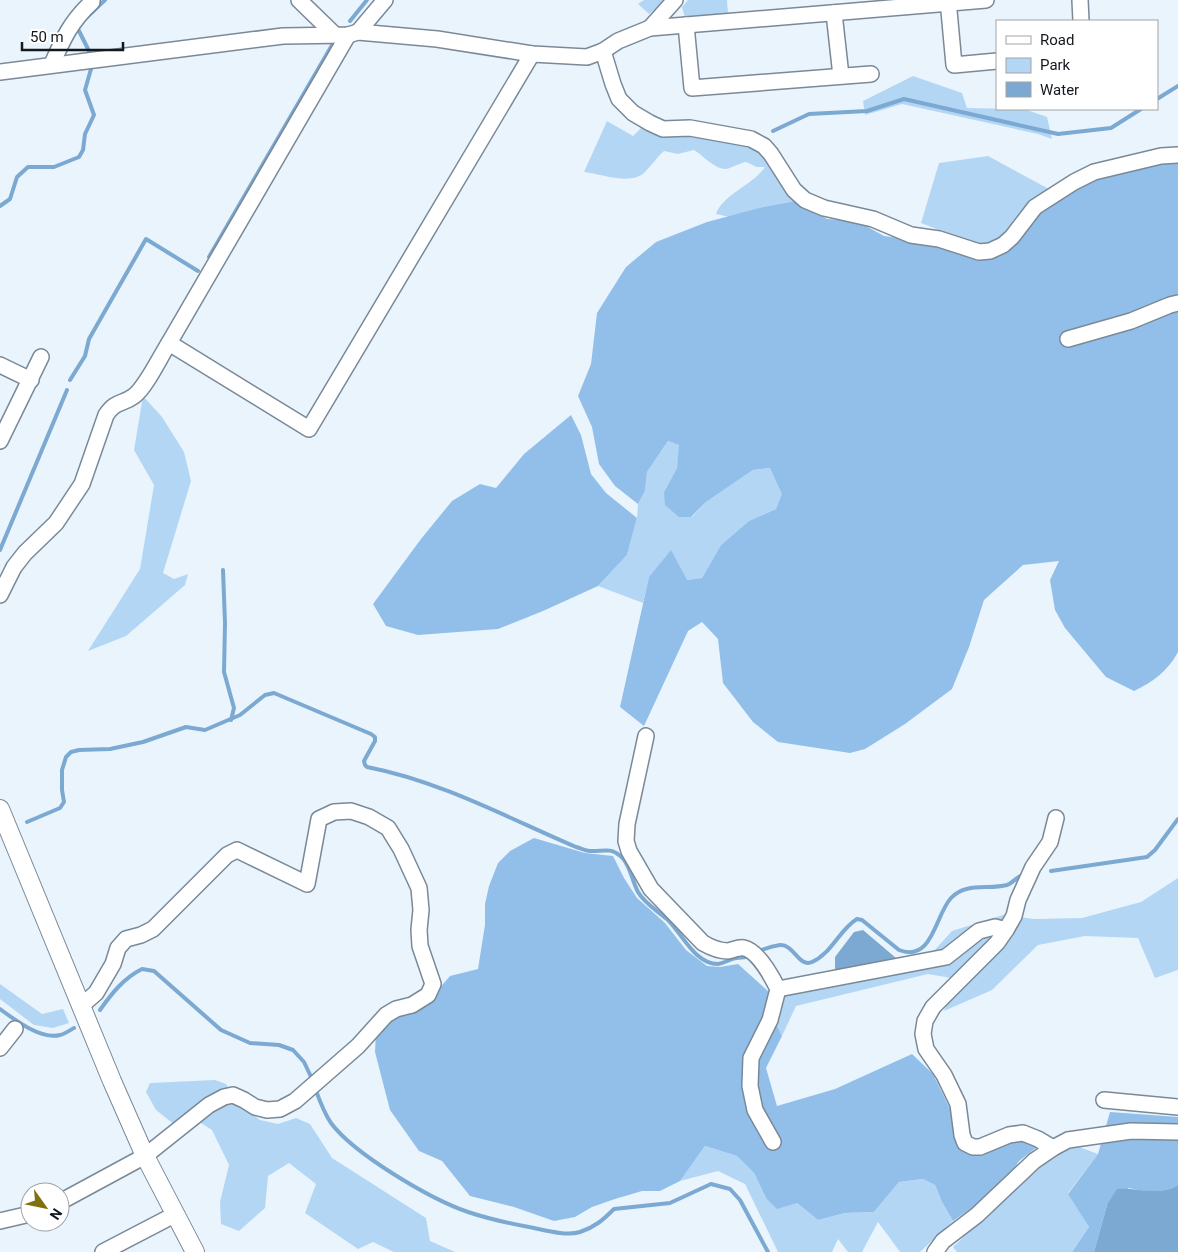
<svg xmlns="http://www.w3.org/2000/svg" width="1178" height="1252" viewBox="0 0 1178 1252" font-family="Roboto,sans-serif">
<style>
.green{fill:#b4d6f5}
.forest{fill:#92bfe9}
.water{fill:#7ca9d2}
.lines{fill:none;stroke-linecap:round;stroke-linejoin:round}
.stream{stroke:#7ca9d2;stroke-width:4}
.minor-casing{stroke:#7a8997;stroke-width:18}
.tertiary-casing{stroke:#7a8997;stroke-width:20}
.minor{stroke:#fff;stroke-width:15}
.tertiary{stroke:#fff;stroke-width:18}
</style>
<rect width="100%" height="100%" fill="#eaf4fd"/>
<g class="green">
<path d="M 644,0 L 666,0 L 649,14 L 638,4 Z"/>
<path d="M 688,0 L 727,0 L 728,14 L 685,18 L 682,7 Z"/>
<path d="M 913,76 L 962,93 L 967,108 L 1024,109 L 1047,117 L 1052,139 L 1038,134 L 902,104 L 865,115 L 863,101 Z"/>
<path d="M 607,121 L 633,136 L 642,127 L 667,135 L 692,133 L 756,145 L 770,160 L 795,201 L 763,207 L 730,217 L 716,214 C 723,194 753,185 765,167 L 757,167 L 746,162 C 739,163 732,168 726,169 C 714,169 704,156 694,150 L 678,154 L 664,151 C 657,157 652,165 645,172 C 631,186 602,174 584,172 Z"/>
<path d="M 988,156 L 1049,189 L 999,243 L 980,246 L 921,223 L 939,163 Z"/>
<path d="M 143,396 L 162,417 L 184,452 L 191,481 L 163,573 L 174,579 L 188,574 L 185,585 L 126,636 L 88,651 L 140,569 L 154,485 L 134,450 Z"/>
<path d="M 668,441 L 680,445 L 677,468 L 664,492 L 692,517 L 706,502 L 753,470 L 770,468 L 783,494 L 776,509 L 749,521 L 721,545 L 702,578 L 688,580 L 649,577 L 643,603 L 598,586 L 627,555 L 637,518 L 638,504 L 645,491 L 647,472 Z"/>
<path d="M 1178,878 L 1178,970 L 1155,978 L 1138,938 L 1085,936 L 1038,945 L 992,990 L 944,1011 L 957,979 L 928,974 L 796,1006 L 782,1036 L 768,1006 L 769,992 L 931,954 L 952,931 L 1003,915 L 1035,919 L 1082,918 L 1141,902 Z"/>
<path d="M 0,984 L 42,1014 L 63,1009 L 69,1023 L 53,1028 L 34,1025 L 0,999 Z"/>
<path d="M 215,1080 L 226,1084 L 240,1104 L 260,1120 L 278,1124 L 296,1118 L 310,1124 L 332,1158 L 426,1218 L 430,1241 L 455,1252 L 394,1252 L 373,1242 L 358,1249 L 305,1213 L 316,1184 L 289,1163 L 268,1176 L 265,1208 L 239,1231 L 221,1224 L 220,1202 L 229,1165 L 212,1130 L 193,1118 L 175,1125 L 156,1110 L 146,1092 L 150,1083 Z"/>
<path d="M 1074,1145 L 1098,1154 L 1068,1193 L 1089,1227 L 1072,1252 L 957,1252 L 953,1247 L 1041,1163 Z"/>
<path d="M 705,1146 L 737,1156 L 754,1173 L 766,1198 L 797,1203 L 818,1220 L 845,1213 L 874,1212 L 899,1182 L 923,1179 L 935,1185 L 942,1202 L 953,1221 L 920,1252 L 900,1252 L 878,1222 L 862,1252 L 848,1252 L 838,1239 L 832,1252 L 778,1252 L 745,1184 L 718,1171 L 680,1181 Z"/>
</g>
<g class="forest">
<path d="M 1178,161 L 1178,652 C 1168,671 1153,682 1134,691 L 1106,677 L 1065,628 L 1055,610 L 1050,580 L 1059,561 L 1023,565 L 984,600 L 969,647 L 952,689 L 905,724 L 865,749 L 850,753 L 778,742 L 753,722 L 723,683 L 718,639 L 702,622 L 688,631 L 644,726 L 620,707 L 649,577 L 671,550 L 687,580 L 702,578 L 721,545 L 749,521 L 776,509 L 782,494 L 770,468 L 753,470 L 706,502 L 691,517 L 679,517 L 665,505 L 664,492 L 677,468 L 679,445 L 668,441 L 647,472 L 645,491 L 638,504 L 615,486 L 599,464 L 592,427 L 578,396 L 591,364 L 597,313 L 626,267 L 656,242 L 707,222 L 763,207 L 795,201 L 827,219 L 857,221 L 884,236 L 929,242 L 987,257 L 1040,211 L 1074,189 L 1106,173 Z"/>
<path d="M 571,415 L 581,435 L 591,474 L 606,493 L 637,518 L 627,555 L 598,586 L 543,611 L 498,629 L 418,635 L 386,626 L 373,604 L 421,539 L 452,501 L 480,484 L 496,488 L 524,454 Z"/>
<path d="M 534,838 L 585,853 L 613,856 L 624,878 L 637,898 L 665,923 L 686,950 L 707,966 L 720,967 L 738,964 L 769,992 L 768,1006 L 782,1036 L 766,1068 L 777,1106 L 835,1089 L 912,1054 L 933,1074 L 952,1113 L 958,1146 L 970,1154 L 1003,1143 L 1022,1139 L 1037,1147 L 1019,1161 L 1009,1176 L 977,1204 L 953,1221 L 942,1202 L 935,1185 L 923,1179 L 899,1182 L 874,1212 L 845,1213 L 818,1220 L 797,1203 L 777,1209 L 766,1198 L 754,1173 L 737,1156 L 705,1146 L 680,1181 L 660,1191 L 642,1191 L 615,1199 L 592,1207 L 575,1217 L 554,1221 L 514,1207 L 470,1196 L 442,1161 L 419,1151 L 390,1110 L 375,1052 L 376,1032 L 394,1015 L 437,991 L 450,976 L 478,969 L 485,925 L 485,904 L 489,886 L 498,863 L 510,851 Z"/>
<path d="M 1110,1112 L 1178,1117 L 1178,1185 C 1163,1194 1145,1192 1129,1188 L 1107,1205 L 1094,1252 L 1072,1252 L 1089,1227 L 1068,1194 L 1098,1154 Z"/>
</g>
<g class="water">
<path d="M 863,930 L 896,958 L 835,970 L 835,957 L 854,932 Z"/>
<path d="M 1178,1185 L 1178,1252 L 1094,1252 L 1107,1205 L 1117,1189 C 1138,1187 1158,1197 1178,1185 Z"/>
</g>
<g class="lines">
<g class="stream">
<path d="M 87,17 L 105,0"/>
<path d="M 350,21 L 367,0"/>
<path d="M 77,27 L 90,53"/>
<path d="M 1157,99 L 1178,86"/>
<path d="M 773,131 L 809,114 L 867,111 L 904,99 L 1058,134 L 1111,128 L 1141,109"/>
<path d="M 0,206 L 10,199 L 17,177 L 28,167 L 54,167 L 79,157 L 83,150 L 85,134 L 94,115 L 85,90 L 91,69"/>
<path d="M 209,257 L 335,40"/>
<path d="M 70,380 L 85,356 L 89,339 L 146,239 L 198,271"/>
<path d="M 0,550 L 67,390"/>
<path d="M 223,570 L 225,623 L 224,672 L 234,708 L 231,720"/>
<path d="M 27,822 L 60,808 L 64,802 L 62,790 L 62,770 L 66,757 L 71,752 L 79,750 L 110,749 L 143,742 L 186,727 L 205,730 L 240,715 L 265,695 L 274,693 L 371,734 L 375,737 L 375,741 L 364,761 L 365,765 L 367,767 C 440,781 508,818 576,847 C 580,848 586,851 590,851 C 601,852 610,847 619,855 C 630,863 632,881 638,892 C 644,903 659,912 668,920 C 683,935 695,964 718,964 C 725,963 730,959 736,958 C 742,957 746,958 751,955"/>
<path d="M 1051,871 L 1147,857 L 1155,850 L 1178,819"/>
<path d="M 757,952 C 764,949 773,946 780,945 C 794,944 799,968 812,962 C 831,954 840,929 857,919 L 862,920 L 899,950 C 933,963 935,915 951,898 C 966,882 988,890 1007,885 C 1013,883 1016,877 1023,875"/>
<path d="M 0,1009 C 15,1020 41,1040 60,1035 C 65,1034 70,1030 74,1028"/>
<path d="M 100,1010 C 112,993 124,978 142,969 L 154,971 L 221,1030 L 250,1043 L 279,1045 L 293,1050 L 304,1062 L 313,1081"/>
<path d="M 315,1088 C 319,1099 324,1113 331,1123 C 354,1154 430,1199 468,1212 C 489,1219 512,1224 534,1228 C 548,1231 567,1236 580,1232 C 595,1227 603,1220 614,1209 L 670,1203 L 711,1184 L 730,1189 L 740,1200 L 768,1252"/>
</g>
<defs>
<g id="minor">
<path d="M 299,0 L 334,34"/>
<path d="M 948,0 L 954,65 L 997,61"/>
<path d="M 1080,0 L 1081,21"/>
<path d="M 834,13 L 841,76"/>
<path d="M 686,25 L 692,88 L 871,74"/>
<path d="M 650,28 L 675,0"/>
<path d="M 358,32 L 385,0"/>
<path d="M 348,35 L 169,343 L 309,429 L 532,54"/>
<path d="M 603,51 L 613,84 L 619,99 L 633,113 L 650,123 L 663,129 L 690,128 L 751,139 L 764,146 L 771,154 L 794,190 L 805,200 L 824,208 L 873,219 L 911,235 L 939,239 L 979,252 L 990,251 L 1003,245 L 1012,237 L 1035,207 L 1074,182 L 1094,172 L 1161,156 L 1178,155"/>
<path d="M 52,64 C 63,39 71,21 92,2 L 92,0"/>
<path d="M 0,72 L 283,36 L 348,35 L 358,32 L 437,39 L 532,54 L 587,57 L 603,51 L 618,41 L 650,28 L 986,0"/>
<path d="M 1068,339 L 1131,321 L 1170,305 L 1178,303"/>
<path d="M 0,365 L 31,380"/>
<path d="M 0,441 L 41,357"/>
<path d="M 0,595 L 14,567 L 25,553 L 56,523 L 82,484 L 106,415 C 116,400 122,405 134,396 C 146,387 160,357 169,343"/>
<path d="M 646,736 L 627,824 L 626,841 L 629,851 L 651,889 L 703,943 C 710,947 719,951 728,951 C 733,950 739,947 744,948 C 758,951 772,977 778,989 L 770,1020 L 751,1058 L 750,1086 L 755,1110 L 773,1142"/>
<path d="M 778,989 L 946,957 L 979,931 L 995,927 L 1006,930"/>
<path d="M 0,1048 L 15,1029"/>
<path d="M 1104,1100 L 1178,1107"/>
<path d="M 1053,1148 L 1038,1139 L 1023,1133 L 1009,1135 L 980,1147 L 973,1147 L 965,1143 L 962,1135 L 958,1104 L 944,1075 L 926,1049 L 923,1034 L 925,1021 L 933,1007 L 997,943 L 1006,930 L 1014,916 L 1018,900 L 1033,867 L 1050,842 L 1056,818"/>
<path d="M 60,1202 L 145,1156 L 209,1105 L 224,1097 L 233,1095 L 244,1100 L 255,1107 L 267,1110 L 280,1109 L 295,1101 L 358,1046 L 386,1015 L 396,1009 L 412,1005 L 428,995 L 433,984 L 420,946 L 419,930 L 421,910 L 419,888 L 401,849 L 388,828 L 369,817 L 351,811 L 334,812 L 319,819 L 307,884 L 237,850 L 227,855 L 153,929 L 141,935 L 126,939 L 118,948 L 113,964 L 96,993 L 81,1006"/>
<path d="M 0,1221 L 30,1214"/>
<path d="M 103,1252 L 176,1214"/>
<path d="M 935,1252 L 943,1241 L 977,1215 L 1034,1161 L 1053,1148 L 1068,1140 L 1131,1131 L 1178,1132"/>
</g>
<path id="tertiary" d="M 0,809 L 112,1081 L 145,1156 L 195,1252"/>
</defs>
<use href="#minor" class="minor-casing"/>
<use href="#tertiary" class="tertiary-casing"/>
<use href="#minor" class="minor"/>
<use href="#tertiary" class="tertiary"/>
</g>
<rect x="996" y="20" width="162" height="90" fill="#ffffff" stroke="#a0a3a5"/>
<rect x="1006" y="36" width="25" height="8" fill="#ffffff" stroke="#a0a3a5"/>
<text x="1040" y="45" font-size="15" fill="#12181d">Road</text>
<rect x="1006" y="58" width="25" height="15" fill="#b4d6f5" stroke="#a0a3a5"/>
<text x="1040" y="70" font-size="15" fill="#12181d">Park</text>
<rect x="1006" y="82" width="25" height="15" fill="#7ca9d2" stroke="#a0a3a5"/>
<text x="1040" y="95" font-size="15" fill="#12181d">Water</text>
<g transform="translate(45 1207) rotate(123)"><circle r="24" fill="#ffffff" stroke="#a0a3a5"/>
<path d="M0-4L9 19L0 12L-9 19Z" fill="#826f0d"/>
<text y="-8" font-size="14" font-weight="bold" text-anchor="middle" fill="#12181d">N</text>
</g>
<path d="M22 42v8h101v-8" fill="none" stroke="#12181d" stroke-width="2.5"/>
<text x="30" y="42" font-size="15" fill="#12181d" stroke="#ffffff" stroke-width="4" paint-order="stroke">50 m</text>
</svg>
